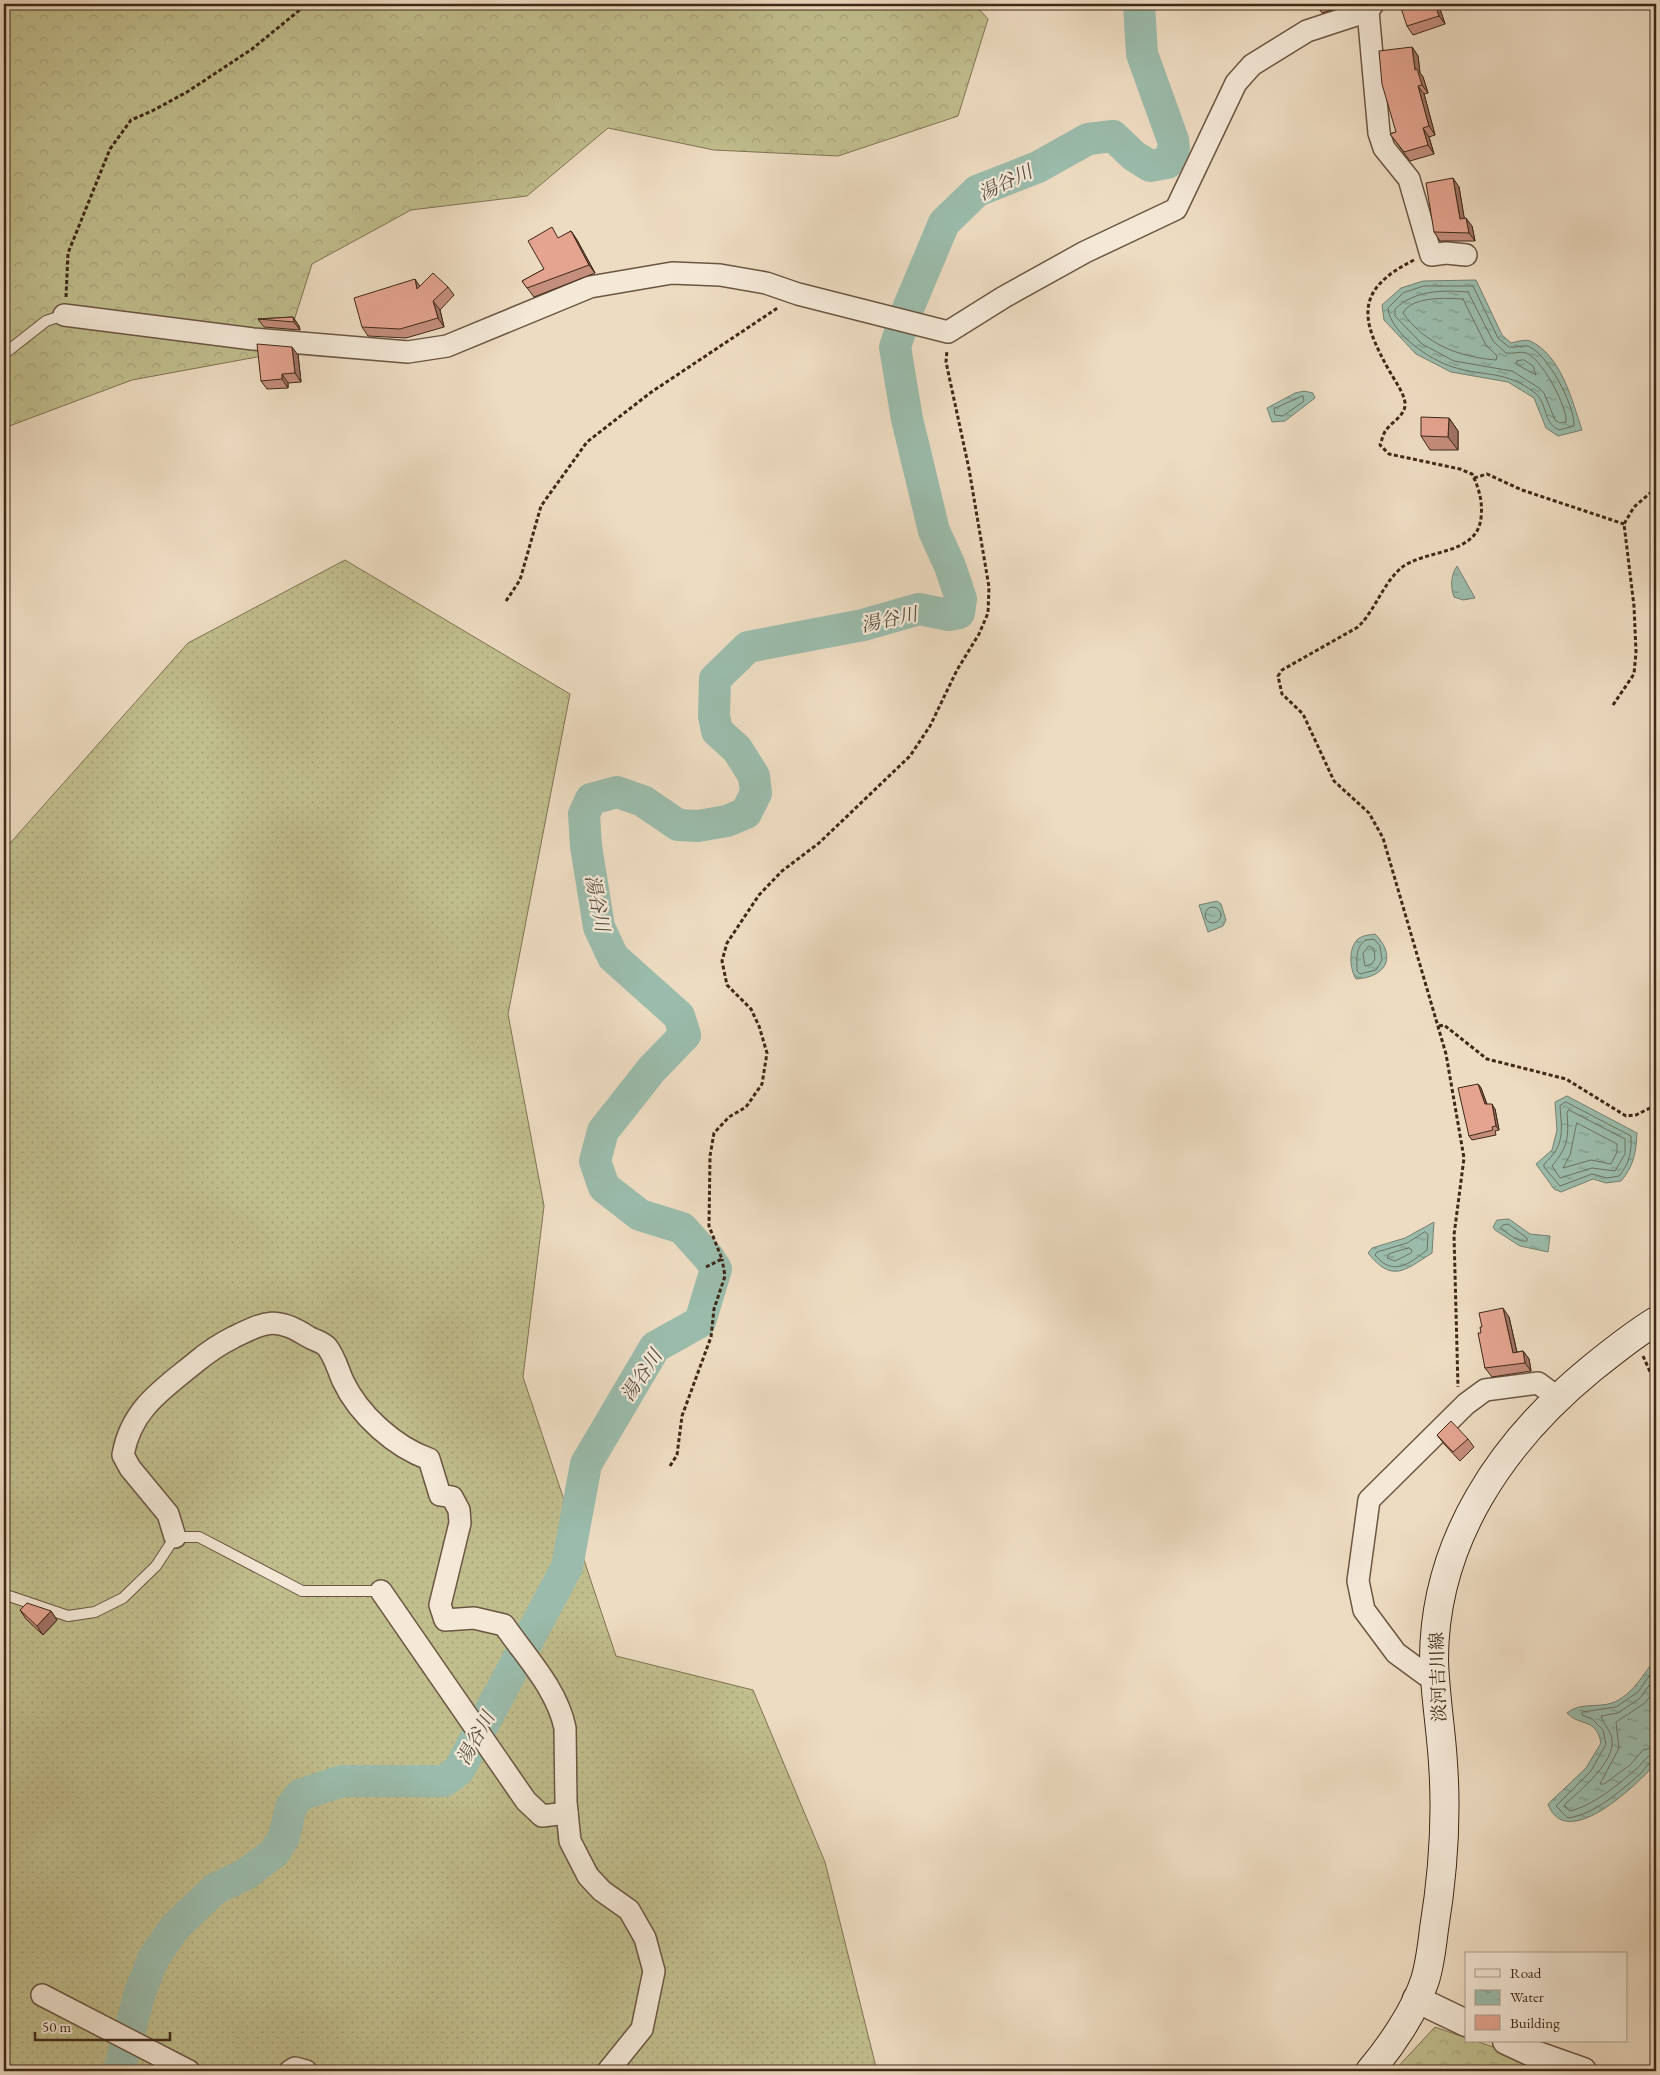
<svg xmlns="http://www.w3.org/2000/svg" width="1660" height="2075" viewBox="0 0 1660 2075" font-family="'EB Garamond','Noto Serif JP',serif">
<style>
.grass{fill:url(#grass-dots);stroke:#807453}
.forest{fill:url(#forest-crowns);stroke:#807453}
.water{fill:url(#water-ripples);stroke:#768171}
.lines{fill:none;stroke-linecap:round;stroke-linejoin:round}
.shore{stroke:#6d7262;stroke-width:1}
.river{stroke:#9bbcac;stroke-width:32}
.service-casing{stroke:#6b5642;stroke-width:12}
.minor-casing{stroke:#6b5642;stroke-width:24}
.tertiary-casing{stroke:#6b5642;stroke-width:29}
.secondary-casing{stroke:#3f2918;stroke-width:30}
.path{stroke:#3f2918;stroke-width:3;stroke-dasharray:4 2.5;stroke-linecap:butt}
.service{stroke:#f4e8d7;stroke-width:10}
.minor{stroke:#f4e8d7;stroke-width:21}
.tertiary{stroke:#f4e8d7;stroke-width:26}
.secondary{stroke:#f4e8d7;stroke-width:28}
.wall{fill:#c48d7c;stroke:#3f2918}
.shaded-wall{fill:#a07365;stroke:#3f2918}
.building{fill:#e4a490;stroke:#3f2918}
.labels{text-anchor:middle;stroke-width:4.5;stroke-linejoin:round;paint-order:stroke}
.street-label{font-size:18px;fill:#3f2918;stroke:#f4e8d7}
.water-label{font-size:19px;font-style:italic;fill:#564e3d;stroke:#f4e8d7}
</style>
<defs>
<pattern id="grass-dots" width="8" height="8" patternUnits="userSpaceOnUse" patternTransform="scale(1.25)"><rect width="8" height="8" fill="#c1be8e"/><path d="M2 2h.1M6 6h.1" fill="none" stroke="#a7a37a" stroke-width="1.8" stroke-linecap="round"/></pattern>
<pattern id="forest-crowns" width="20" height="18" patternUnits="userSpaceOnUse" patternTransform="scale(1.25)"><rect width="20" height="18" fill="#c1be8e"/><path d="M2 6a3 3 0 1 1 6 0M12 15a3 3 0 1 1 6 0" fill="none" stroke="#a7a37a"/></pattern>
<pattern id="water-ripples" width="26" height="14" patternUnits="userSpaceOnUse" patternTransform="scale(1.25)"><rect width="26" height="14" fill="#9bbcac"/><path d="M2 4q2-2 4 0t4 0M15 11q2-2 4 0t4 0" fill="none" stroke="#80998b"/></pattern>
</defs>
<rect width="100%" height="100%" fill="#eedcc2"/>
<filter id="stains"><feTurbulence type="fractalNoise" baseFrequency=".004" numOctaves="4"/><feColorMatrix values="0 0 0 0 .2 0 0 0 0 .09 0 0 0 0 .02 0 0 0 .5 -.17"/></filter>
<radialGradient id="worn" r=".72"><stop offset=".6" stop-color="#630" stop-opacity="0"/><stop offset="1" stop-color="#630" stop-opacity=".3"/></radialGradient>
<path class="grass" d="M 345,560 L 570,694 L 508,1014 L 544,1206 L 523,1377 L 616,1656 L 753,1690 L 825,1862 L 877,2071 L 4,2071 L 4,850 L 188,643 Z"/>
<g class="forest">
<path d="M 4,4 L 974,4 L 988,19 L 958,116 L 838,156 L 714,150 L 608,128 L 527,196 L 411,210 L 312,264 L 284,352 L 132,380 L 4,428 Z"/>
<path d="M 1435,2027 L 1466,2038 L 1466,2041 L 1476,2041 L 1561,2071 L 1394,2071 Z"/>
</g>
<g class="water">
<path d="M 1476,280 L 1502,335 L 1511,343 C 1516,342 1525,339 1530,341 C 1561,355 1572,400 1582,430 L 1558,436 L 1546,428 L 1534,398 L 1508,382 L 1451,372 L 1416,354 L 1384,320 L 1382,305 L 1401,288 L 1423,281 Z"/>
<path d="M 1304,391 L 1313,393 L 1315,398 L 1285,421 L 1272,422 L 1267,408 L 1295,393 Z"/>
<path d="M 1457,566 L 1475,598 L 1463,600 L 1454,597 C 1450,586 1451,575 1457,566 Z"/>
<path d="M 1217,901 L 1221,904 L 1226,920 L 1223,926 L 1208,932 L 1199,905 Z"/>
<path d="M 1375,934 C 1397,956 1387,977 1356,979 C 1350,970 1348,949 1357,940 C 1362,935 1369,935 1375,934 Z"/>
<path d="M 1567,1096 L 1637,1133 C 1636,1152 1634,1166 1621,1181 L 1606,1183 L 1593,1179 L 1561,1192 L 1554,1189 L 1536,1164 L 1552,1150 L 1557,1130 L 1555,1102 Z"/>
<path d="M 1509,1219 L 1530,1234 L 1550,1236 L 1548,1252 L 1520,1246 L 1495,1230 L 1493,1227 L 1497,1220 Z"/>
<path d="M 1434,1222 L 1432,1253 C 1404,1271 1392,1283 1368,1253 L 1372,1248 L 1405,1238 Z"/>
<path d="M 1656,1658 L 1656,1763 C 1639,1783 1566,1854 1548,1804 L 1586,1768 L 1601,1743 C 1596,1717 1580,1727 1567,1713 C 1580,1702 1597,1708 1612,1703 C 1632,1696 1644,1673 1656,1658 Z"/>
</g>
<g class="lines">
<g class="shore">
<path d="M 1424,286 L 1473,286 L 1498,338 L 1509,347 C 1515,348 1523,345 1528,346 C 1548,354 1575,406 1574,426 L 1559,430 C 1542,422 1548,403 1535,393 C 1506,370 1485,377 1453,367 C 1430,360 1390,333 1388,308 L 1403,293 Z"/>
<path d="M 1468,292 L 1493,341 L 1506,353 C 1513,354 1520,351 1526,353 C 1541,357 1568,408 1566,422 L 1560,423 L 1555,420 L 1544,393 L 1539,388 L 1512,371 L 1454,361 L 1422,344 L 1395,316 L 1395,309 C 1415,290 1442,290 1468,292 Z"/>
<path d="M 1463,299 L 1486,345 L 1497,356 L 1496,360 C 1459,357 1425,344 1403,313 C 1412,296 1446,298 1463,299 Z"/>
<path d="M 1524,360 L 1533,366 L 1536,375 L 1516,364 L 1517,361 Z"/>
<path d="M 1303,396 L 1304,401 L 1283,416 L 1275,415 L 1274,409 Z"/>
<circle cx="1213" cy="915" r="8"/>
<path d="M 1366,940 L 1374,939 L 1380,946 L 1382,960 L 1376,970 L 1360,974 L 1357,971 C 1357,958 1355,947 1366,940 Z"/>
<path d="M 1369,946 L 1374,949 L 1375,959 L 1372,964 L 1365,966 L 1363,954 Z"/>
<path d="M 1566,1102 L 1631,1136 C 1632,1152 1629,1164 1619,1176 L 1607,1178 L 1592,1174 L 1560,1186 L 1544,1167 L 1544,1164 C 1565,1145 1562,1132 1560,1106 Z"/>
<path d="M 1569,1110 L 1625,1139 L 1625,1154 L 1615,1171 L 1592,1168 L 1560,1178 L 1552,1166 C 1568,1147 1569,1137 1567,1113 Z"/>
<path d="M 1577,1123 L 1617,1144 L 1617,1152 L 1611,1164 L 1591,1160 L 1563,1168 L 1570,1155 Z"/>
<path d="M 1503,1225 L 1508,1224 L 1527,1238 L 1527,1241 C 1519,1243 1508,1234 1501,1228 Z"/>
<path d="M 1425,1232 L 1428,1234 L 1427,1250 C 1409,1264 1393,1277 1375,1255 L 1377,1252 L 1407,1243 Z"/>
<path d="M 1409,1248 L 1412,1250 L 1411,1253 L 1395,1261 L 1387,1258 L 1389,1254 Z"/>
<path d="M 1656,1666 L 1638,1692 L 1616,1707 L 1582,1712 L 1582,1715 L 1592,1719 L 1603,1730 L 1606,1744 L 1591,1771 L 1556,1806 L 1568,1818 C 1595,1814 1619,1792 1639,1775 C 1645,1770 1648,1761 1656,1760"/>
<path d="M 1656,1676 L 1640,1698 L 1618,1713 L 1601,1716 C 1603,1724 1611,1730 1612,1740 C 1615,1762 1580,1791 1565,1804 L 1565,1807 L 1570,1811 C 1592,1806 1618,1785 1635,1770 C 1643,1764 1645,1755 1656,1754"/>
<path d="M 1656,1689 L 1645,1703 L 1616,1722 L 1619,1748 L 1600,1784 L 1604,1784 L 1630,1765 L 1643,1750 L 1656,1747"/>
</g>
<path class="river" d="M 119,2071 L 140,1992 L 154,1957 L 175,1927 L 215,1889 L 246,1874 L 274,1853 L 284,1837 L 291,1807 L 300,1795 L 342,1781 L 444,1781 L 459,1770 L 567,1567 L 586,1464 L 655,1347 L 700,1322 L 716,1269 L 709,1258 L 682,1228 L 640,1215 L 604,1187 L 595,1161 L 603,1131 L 652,1069 L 685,1035 L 679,1016 L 613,957 L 599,927 L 586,846 L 584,814 L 591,799 L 617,792 L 643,801 L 678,825 L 698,826 L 727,821 L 746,813 L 756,793 L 754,776 L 737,749 L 717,731 L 714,716 L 715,679 L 748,647 L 863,625 L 919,609 L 949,615 L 959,613 L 961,599 L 950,566 L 934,531 L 907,419 L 895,347 L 907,311 L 944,223 L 977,191 L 1038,167 L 1088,139 L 1113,136 L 1134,156 L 1150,166 L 1167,163 L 1174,148 L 1173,140 L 1142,54 L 1139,4"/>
<defs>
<g id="service">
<path d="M 4,354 L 46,321 L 64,315"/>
<path d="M 4,1598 L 9,1596 L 68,1616 L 95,1612 L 123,1598 L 156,1566 L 175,1537 L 199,1537 L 302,1591 L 381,1591"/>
<path d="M 1532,2054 L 1535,2071"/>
</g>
<g id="minor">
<path d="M 1373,4 L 1368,11 L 1379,133 L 1384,148 L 1409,179 L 1431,255 L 1446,253 L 1466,255"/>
<path d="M 64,315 L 253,339 L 408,352 L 447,346 L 590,287 L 672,273 L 720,275 L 766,283 L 798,294 L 948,332 L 1004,297 L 1085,252 L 1176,209 L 1236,83 L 1252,65 L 1307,31 L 1368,11"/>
<path d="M 175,1537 L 168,1514 L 130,1468 L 123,1455 C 131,1409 162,1390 196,1362 C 208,1352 220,1344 234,1337 C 265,1322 276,1316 307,1336 C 313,1340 323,1342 327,1347 C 335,1357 338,1370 343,1381 C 359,1415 395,1447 429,1459 L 440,1495 L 452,1497 L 459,1510 L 460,1523 L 440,1605 L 445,1620 L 474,1618 L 504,1625 C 526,1657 557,1689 565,1728 L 566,1802 L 570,1841 L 588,1876 L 602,1891 L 629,1910 L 645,1938 L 654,1971 L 642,2029 L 608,2071"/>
<path d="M 381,1591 L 526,1801 L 542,1816 L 567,1813"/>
<path d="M 1435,1676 L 1426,1675 L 1396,1653 L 1364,1610 L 1358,1581 L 1369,1500 L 1466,1404 L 1485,1390 L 1538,1383 L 1557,1397"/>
<path d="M 42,1995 L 189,2071"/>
<path d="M 290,2071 L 295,2068 L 306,2071"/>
</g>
<g id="tertiary">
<path d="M 1416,1999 L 1466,2023"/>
<path d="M 1506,2041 L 1532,2053 L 1583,2071"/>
</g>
<path id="secondary" d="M 1370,2071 C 1391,2046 1415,2011 1425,1980 C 1430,1964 1432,1946 1434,1929 C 1443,1874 1447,1819 1443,1763 C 1441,1729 1435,1695 1434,1660 C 1434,1541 1502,1442 1591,1369 C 1612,1352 1633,1335 1656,1321"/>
</defs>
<use href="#service" class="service-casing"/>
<use href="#minor" class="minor-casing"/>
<use href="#tertiary" class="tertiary-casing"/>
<use href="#secondary" class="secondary-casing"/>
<g class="path">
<path d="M 1414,260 C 1354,290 1360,319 1390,372 C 1395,381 1404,393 1405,403 C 1406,415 1393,421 1386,430 C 1383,434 1382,440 1380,445 L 1389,454 L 1460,469 L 1472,474 C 1479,488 1483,502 1481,518 C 1477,556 1424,549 1401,568 C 1382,585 1376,609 1358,627 L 1282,670 L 1278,676 L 1282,694 L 1303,714 L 1334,781 L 1369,813 L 1383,838 L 1446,1054 L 1464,1158 L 1454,1235 L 1458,1387"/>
<path d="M 66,297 L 68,253 L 110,149 L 131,120 L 152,111 L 187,92 L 252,49 L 307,4"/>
<path d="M 1474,478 L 1487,474 L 1522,490 L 1624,524"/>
<path d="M 506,601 L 520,580 L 541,506 L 587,442 L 650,393 L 779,307"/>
<path d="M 1613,705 L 1634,674 L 1636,652 L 1634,606 L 1624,524 L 1634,507 L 1656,488"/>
<path d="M 1439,1026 L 1444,1025 L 1487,1059 L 1566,1079 L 1626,1116 L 1636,1115 L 1656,1105"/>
<path d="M 706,1267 L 722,1259 L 709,1226 L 710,1156 L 714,1133 L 729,1117 L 746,1107 L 762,1084 L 767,1053 L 759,1026 L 751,1009 L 727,985 L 722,961 L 727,943 L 759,895 L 782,871 L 819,843 L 910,756 L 930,726 L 957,670 L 979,634 L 988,613 L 989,587 L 969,469 L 946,362 L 947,350"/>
<path d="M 1643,1356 L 1656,1385"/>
<path d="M 670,1466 L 677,1455 L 682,1416 L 711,1337 L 714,1309 L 725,1276 L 722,1259"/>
</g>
<use href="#service" class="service"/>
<use href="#minor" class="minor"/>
<use href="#tertiary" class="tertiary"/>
<use href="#secondary" class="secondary"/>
</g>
<g class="wall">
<path d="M 1316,4 L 1350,4 L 1322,13 Z"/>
<path d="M 1439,6 L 1445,24 L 1413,35 L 1407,26 Z"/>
<path d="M 1412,47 L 1418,56 L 1420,73 L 1423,77 L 1428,93 L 1424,94 L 1435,135 L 1429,137 L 1434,154 L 1410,161 L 1390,134 L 1396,132 Z"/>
<path d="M 1459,187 L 1464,218 L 1472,226 L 1475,241 L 1440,241 L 1434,232 Z"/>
<path d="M 571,231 L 577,240 L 595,273 L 534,297 L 522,281 L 544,269 L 559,238 Z"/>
<path d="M 420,286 L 448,287 L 454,295 L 440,310 L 444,327 L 406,338 L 368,336 L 362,327 Z"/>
<path d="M 293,317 L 299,326 L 300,330 L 264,327 L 258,319 Z"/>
<path d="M 298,355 L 301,382 L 288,383 L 288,388 L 267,389 L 261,381 Z"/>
<path d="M 1449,418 L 1458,431 L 1458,450 L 1430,450 L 1421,436 Z"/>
<path d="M 1478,1084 L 1481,1088 L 1487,1104 L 1495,1109 L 1499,1130 L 1495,1131 L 1496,1135 L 1472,1140 L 1469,1136 Z"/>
<path d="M 1509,1317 L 1517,1352 L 1523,1351 L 1529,1359 L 1531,1371 L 1492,1377 L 1485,1368 L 1481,1333 Z"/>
<path d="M 1437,1435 L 1468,1439 L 1474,1447 L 1460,1461 L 1444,1444 Z"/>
<path d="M 20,1610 L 51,1611 L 57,1620 L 43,1635 L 26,1619 Z"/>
</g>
<g class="shaded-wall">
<path d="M 1435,4 L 1438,4 L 1439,6 L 1445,24 L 1439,16 Z"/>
<path d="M 1412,47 L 1418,56 L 1420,73 L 1423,77 L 1428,93 L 1422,85 L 1415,70 Z"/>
<path d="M 1418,86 L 1424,94 L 1435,135 L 1429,126 Z"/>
<path d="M 1423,128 L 1429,137 L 1434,154 L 1428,145 Z"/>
<path d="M 1453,178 L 1459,187 L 1466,228 L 1460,219 Z"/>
<path d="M 1466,218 L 1472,226 L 1475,241 L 1469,233 Z"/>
<path d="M 571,231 L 577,240 L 595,273 L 589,265 Z"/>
<path d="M 415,279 L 421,288 L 417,289 Z"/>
<path d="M 433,301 L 440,310 L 444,327 L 438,318 Z"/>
<path d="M 293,317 L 299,326 L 300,330 L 294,322 Z"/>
<path d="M 292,347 L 298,355 L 301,382 L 295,373 Z"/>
<path d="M 282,374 L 288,383 L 288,388 L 282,379 Z"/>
<path d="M 1449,418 L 1458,431 L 1458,450 L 1448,437 Z"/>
<path d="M 1478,1084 L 1481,1088 L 1488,1108 L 1485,1104 Z"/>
<path d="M 1492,1104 L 1495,1109 L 1499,1130 L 1496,1126 Z"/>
<path d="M 1503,1308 L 1509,1317 L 1519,1362 L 1513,1353 Z"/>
<path d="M 1523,1351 L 1529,1359 L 1531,1371 L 1525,1363 Z"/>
<path d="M 51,1611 L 57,1620 L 43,1635 L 37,1626 Z"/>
</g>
<g class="building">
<path d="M 1414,4 L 1435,4 L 1439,16 L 1407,26 L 1401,8 Z"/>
<path d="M 1412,47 L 1415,70 L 1417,69 L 1422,85 L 1418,86 L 1429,126 L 1423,128 L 1428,145 L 1404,152 L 1390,134 L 1396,132 L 1382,84 L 1379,51 Z"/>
<path d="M 1453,178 L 1460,219 L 1466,218 L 1469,233 L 1434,232 L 1426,183 Z"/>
<path d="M 552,227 L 558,238 L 571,231 L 589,265 L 527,288 L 522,281 L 544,269 L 528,241 Z"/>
<path d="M 433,273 L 448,287 L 433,301 L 438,318 L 400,329 L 362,327 L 354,298 L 415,279 L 417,289 Z"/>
<path d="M 293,317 L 294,322 L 258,319 Z"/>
<path d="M 257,344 L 292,347 L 295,373 L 282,374 L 282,379 L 261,381 Z"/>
<path d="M 1421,417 L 1449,418 L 1448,437 L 1421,436 Z"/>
<path d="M 1478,1084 L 1485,1104 L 1492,1104 L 1496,1126 L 1492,1127 L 1493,1130 L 1469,1136 L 1458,1088 Z"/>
<path d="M 1503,1308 L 1513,1353 L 1523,1351 L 1525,1363 L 1485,1368 L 1478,1333 L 1481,1333 L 1480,1327 L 1482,1327 L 1479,1313 Z"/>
<path d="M 1451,1421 L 1468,1439 L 1453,1452 L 1437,1435 Z"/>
<path d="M 27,1603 L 51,1611 L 37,1626 L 20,1610 Z"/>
</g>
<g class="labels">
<g class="street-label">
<text transform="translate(1438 1677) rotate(-92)" y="6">淡河吉川線</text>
</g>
<g class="water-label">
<text transform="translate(1005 182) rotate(-25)" y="7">湯谷川</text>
<text transform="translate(889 619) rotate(-12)" y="7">湯谷川</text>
<text transform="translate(598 903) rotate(79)" y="7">湯谷川</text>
<text transform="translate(641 1375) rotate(-56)" y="7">湯谷川</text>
<text transform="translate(475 1738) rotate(-61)" y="7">湯谷川</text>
</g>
</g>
<rect width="1660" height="2075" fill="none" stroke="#eedcc2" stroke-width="20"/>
<rect x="5" y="5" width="1650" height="2065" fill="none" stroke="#3f2918" stroke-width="2.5"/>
<rect x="10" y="10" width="1640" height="2055" fill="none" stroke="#3f2918"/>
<rect x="1465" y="1952" width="162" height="90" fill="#f4e8d7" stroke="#ac9c8b"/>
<rect x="1475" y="1969" width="25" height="8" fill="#f4e8d7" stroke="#ac9c8b"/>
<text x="1510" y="1978" font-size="15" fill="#3f2918">Road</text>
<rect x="1475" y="1990" width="25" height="15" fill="url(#water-ripples)" stroke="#ac9c8b"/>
<text x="1510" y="2002" font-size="15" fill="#3f2918">Water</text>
<rect x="1475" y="2015" width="25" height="15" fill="#e4a490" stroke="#ac9c8b"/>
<text x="1510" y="2028" font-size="15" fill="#3f2918">Building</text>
<path d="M35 2032v8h135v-8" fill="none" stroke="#3f2918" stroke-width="2.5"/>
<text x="42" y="2032" font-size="15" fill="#3f2918" stroke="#f4e8d7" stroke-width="4" paint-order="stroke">50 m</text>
<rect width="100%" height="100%" filter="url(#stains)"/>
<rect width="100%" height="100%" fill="url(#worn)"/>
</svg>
